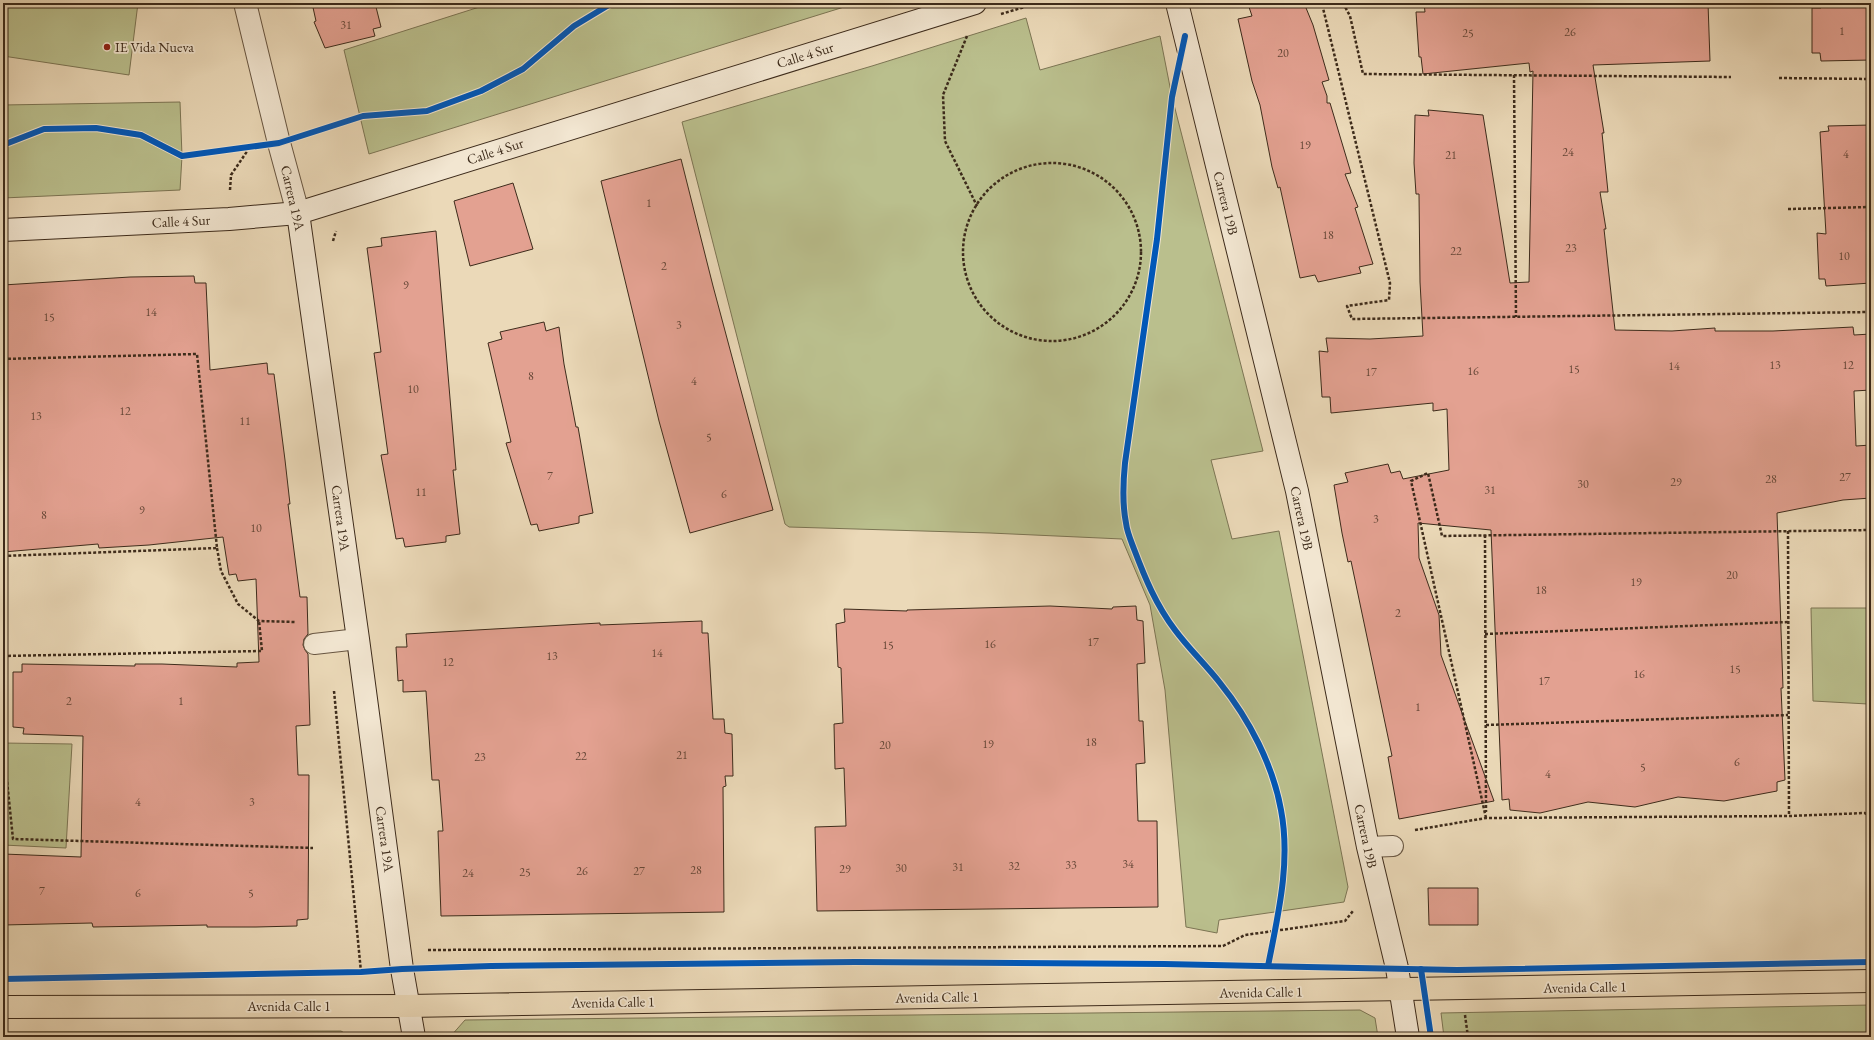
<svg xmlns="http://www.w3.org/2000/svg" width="1874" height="1040" viewBox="0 0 1874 1040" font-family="'EB Garamond',serif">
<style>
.green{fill:#babf8d;stroke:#7c7554}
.building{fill:#e3a191;stroke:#3d2b1b}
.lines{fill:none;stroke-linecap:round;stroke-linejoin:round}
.lane-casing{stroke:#685642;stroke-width:22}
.street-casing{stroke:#685642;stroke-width:24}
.secondary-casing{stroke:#3d2b1b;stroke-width:24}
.primary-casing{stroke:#3d2b1b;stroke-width:24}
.path{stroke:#3d2b1b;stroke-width:2.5;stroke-dasharray:3 2;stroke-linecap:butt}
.lane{stroke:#f2e6d1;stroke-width:20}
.street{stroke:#f2e6d1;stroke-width:22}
.secondary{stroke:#f2e6d1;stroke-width:22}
.primary{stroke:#ebd9b8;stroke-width:22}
.cycleway-casing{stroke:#f2e6d1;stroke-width:8}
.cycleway{stroke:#0057b8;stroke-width:6}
.poi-dot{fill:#8f2418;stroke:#f2e6d1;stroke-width:1.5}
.labels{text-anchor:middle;stroke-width:3.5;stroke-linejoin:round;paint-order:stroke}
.number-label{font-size:12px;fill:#664838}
.poi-label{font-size:14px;fill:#3d2b1b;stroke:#f2e6d1;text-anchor:start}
.street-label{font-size:14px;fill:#3d2b1b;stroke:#f2e6d1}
</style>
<rect width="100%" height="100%" fill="#ebd9b8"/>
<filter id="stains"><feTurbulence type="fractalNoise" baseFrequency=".005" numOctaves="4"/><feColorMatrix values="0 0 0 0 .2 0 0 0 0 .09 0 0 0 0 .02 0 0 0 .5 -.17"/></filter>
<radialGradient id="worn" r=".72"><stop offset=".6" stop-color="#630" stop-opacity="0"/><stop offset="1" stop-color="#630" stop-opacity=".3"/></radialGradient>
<g class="green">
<path d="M 3,3 L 138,3 L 129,75 L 3,56 Z"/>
<path d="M 492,3 L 857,3 L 369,154 L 344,50 Z"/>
<path d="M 1026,18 L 1040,70 L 1160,36 L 1172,97 L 1263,451 L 1211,460 L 1232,539 L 1279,531 L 1348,887 L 1344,902 L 1219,920 L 1217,933 L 1186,927 L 1165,690 L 1150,605 L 1122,539 L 990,533 L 789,527 L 785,524 L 682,122 L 872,66 Z"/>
<path d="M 180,102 L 182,156 L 180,190 L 3,198 L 3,105 Z"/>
<path d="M 1811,608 L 1868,608 L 1868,704 L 1813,701 Z"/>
<path d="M 3,743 L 72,744 L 66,848 L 3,845 Z"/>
<path d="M 1871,1005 L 1871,1037 L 1444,1037 L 1441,1013 Z"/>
<path d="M 1360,1010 L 1375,1018 L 1378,1037 L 450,1037 L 465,1020 Z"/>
<path d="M 341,1031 L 351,1037 L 3,1037 L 3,1032 Z"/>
</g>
<g class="building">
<path d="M 312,3 L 375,3 L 381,27 L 373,29 L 375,36 L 325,48 L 314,22 L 316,21 Z"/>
<path d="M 1267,3 L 1304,3 L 1313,25 L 1329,80 L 1322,82 L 1327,96 L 1327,103 L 1330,103 L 1351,173 L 1345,174 L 1358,207 L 1355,208 L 1373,264 L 1359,267 L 1361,273 L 1318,282 L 1315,275 L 1300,278 L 1280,187 L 1278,188 L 1272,167 L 1260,105 L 1252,81 L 1238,19 L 1252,16 L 1249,7 Z"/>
<path d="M 1424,3 L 1708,3 L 1710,61 L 1593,65 L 1604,133 L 1602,133 L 1608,192 L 1600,192 L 1606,229 L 1604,229 L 1615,330 L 1672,331 L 1715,328 L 1715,331 L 1773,331 L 1853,327 L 1854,335 L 1871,334 L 1871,390 L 1854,391 L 1856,446 L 1871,445 L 1871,498 L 1843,500 L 1777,513 L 1783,688 L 1781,688 L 1785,780 L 1777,782 L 1777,791 L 1724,801 L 1678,797 L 1635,807 L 1588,802 L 1540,813 L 1510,810 L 1509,799 L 1502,800 L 1491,530 L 1418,523 L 1419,558 L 1439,615 L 1441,655 L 1494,801 L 1399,819 L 1388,757 L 1392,756 L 1351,561 L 1348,562 L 1342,533 L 1334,485 L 1348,482 L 1345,473 L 1388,464 L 1391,473 L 1400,471 L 1403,479 L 1449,470 L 1447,409 L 1433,411 L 1433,403 L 1331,413 L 1330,397 L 1322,397 L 1319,351 L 1328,352 L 1326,338 L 1370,339 L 1423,336 L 1420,282 L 1419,194 L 1416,194 L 1414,163 L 1415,115 L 1429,116 L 1428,110 L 1483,115 L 1510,283 L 1529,282 L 1533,71 L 1530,72 L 1529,63 L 1423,74 L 1421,57 L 1419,57 L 1416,12 L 1425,12 Z"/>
<path d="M 1821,3 L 1871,5 L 1871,60 L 1821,61 L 1820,53 L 1812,53 L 1812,8 L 1821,8 Z"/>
<path d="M 1871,125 L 1871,283 L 1826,286 L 1825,279 L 1819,279 L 1817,233 L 1826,234 L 1820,132 L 1829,131 L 1828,126 Z"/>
<path d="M 681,159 L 713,286 L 773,510 L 690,533 L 659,421 L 601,181 Z"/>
<path d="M 513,183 L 533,249 L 470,266 L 454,201 Z"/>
<path d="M 436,231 L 456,470 L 453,470 L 460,534 L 446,536 L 446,542 L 405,547 L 403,538 L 396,539 L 381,455 L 388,454 L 374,353 L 381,352 L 367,248 L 382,246 L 381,238 Z"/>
<path d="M 194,276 L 195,283 L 206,283 L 210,370 L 267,363 L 268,374 L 274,374 L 285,460 L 290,504 L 288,504 L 300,597 L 307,597 L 308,634 L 304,639 L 303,645 L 305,650 L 308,654 L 310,725 L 296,726 L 298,775 L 309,775 L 308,919 L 297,920 L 297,926 L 256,927 L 207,927 L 207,925 L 93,927 L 92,923 L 3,925 L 3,854 L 81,857 L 83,736 L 23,734 L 24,728 L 13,727 L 13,672 L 22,672 L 22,664 L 135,666 L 135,664 L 162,664 L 237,667 L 237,663 L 259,662 L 256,579 L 238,581 L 236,574 L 229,575 L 223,537 L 149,545 L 99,548 L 98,544 L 3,552 L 3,285 L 130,277 Z"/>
<path d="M 544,322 L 546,331 L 559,327 L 564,364 L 576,427 L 578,427 L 593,513 L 579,516 L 579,523 L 539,531 L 537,524 L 531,525 L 506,443 L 511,442 L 488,343 L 502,339 L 500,332 Z"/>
<path d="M 1050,606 L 1112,609 L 1113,607 L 1136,606 L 1137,620 L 1143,621 L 1145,663 L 1137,664 L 1139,721 L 1143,721 L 1145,763 L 1136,764 L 1138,821 L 1157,821 L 1158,907 L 817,911 L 815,827 L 846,826 L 844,768 L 835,769 L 834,724 L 843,723 L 841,668 L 838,667 L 836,624 L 845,622 L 844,609 L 907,611 L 907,610 Z"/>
<path d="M 702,621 L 702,633 L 708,633 L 713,719 L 724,719 L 725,733 L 732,734 L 733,776 L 725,776 L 726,786 L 723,787 L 724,912 L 441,916 L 438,831 L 443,831 L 439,780 L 432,780 L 426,691 L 403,692 L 403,680 L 398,681 L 396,647 L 407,647 L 406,634 L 600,623 L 600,625 Z"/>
<path d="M 1428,888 L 1478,888 L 1478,925 L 1429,925 Z"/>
</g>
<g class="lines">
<defs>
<g id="lane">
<path d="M 314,644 L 358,639"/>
<path d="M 1368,847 L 1393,846"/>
</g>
<path id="street" d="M 245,3 L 279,143 L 298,213"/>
<g id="secondary">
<path d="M 1177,3 L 1297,491 L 1368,847 L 1397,968 L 1408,1037"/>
<path d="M 298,213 L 358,639 L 402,969 L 414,1037"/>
<path d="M 3,230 L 229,219 L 298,213 L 975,3"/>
</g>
<path id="primary" d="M 3,1007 L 408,1006 L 1871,981"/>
</defs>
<use href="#lane" class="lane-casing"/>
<use href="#street" class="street-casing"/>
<use href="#secondary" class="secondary-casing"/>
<use href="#primary" class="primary-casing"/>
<g class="path">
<path d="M 1326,3 L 1322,4 L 1390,283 L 1389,300 L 1347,306 L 1352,319 L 1871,312"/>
<path d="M 1343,3 L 1350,16 L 1363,74 L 1731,77"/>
<path d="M 1001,14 L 1038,3"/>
<path d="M 967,36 L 943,95 L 945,141 L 977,206"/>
<path d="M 1514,75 L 1516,317"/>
<path d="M 1779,78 L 1871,79"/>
<circle cx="1052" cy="252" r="89"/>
<path d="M 230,190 L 231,175 L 250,147"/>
<path d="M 1788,209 L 1871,207"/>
<path d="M 333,241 L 336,231"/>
<path d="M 3,359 L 197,354 L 217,548 L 3,556"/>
<path d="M 1788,531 L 1789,816"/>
<path d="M 1485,535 L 1486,812"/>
<path d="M 217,548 L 221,571 L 238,604 L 259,621 L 296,622"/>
<path d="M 1485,634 L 1788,622"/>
<path d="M 3,656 L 262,651 L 259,621"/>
<path d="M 334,691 L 361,972"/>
<path d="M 1486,725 L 1788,715"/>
<path d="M 3,742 L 13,839 L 313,848"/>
<path d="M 1486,818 L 1411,481 L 1428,473 L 1442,536 L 1871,530"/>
<path d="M 1415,830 L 1486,818 L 1789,816 L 1865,813 L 1871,820"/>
<path d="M 428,950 L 1223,946 L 1245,935 L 1345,921 L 1353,911"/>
<path d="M 1465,1015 L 1468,1037"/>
</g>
<use href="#lane" class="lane"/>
<use href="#street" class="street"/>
<use href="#secondary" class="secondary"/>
<use href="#primary" class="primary"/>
<defs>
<g id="cycleway">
<path d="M 1185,36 L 1172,97 L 1157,239 L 1125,463 C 1123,483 1122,503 1126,523 C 1127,532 1131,541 1134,549 C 1145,578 1156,605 1175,630 C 1189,649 1206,665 1220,683 C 1249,719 1273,765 1281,810 C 1291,862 1278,915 1268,966"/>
<path d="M 3,145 L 44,129 L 96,128 L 141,135 L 182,156 L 279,143 L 363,116 L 427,111 L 481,91 L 523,69 L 574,26 L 612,3"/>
<path d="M 1421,969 L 1431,1037"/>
<path d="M 3,979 L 361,972 L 402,969 L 491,966 L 855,962 L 1164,964 L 1457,970 L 1871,962"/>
</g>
</defs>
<use href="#cycleway" class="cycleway-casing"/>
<use href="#cycleway" class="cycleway"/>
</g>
<circle class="poi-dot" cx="107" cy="47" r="4"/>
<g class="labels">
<g class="number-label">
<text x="346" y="29">31</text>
<text x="1842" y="35">1</text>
<text x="1570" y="36">26</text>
<text x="1468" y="37">25</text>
<text x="1283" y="57">20</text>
<text x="1305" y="149">19</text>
<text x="1568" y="156">24</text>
<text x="1846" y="158">4</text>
<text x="1451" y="159">21</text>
<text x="649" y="207">1</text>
<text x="1328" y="239">18</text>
<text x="1571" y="252">23</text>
<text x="1456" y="255">22</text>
<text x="1844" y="260">10</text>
<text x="664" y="270">2</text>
<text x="406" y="289">9</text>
<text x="151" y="316">14</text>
<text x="49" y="321">15</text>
<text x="679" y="329">3</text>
<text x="1775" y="369">13</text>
<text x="1848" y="369">12</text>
<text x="1674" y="370">14</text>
<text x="1574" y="373">15</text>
<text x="1473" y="375">16</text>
<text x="1371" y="376">17</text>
<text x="531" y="380">8</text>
<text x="694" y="385">4</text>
<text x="413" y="393">10</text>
<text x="125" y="415">12</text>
<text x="36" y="420">13</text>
<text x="245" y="425">11</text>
<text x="709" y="441">5</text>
<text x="550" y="480">7</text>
<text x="1845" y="481">27</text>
<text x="1771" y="483">28</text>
<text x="1676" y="486">29</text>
<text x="1583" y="488">30</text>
<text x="1490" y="494">31</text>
<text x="421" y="496">11</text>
<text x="724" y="498">6</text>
<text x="142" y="514">9</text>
<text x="44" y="519">8</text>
<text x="1376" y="523">3</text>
<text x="256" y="532">10</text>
<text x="1732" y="579">20</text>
<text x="1636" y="586">19</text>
<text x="1541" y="594">18</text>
<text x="1398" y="617">2</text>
<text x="1093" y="646">17</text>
<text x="990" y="648">16</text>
<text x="888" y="649">15</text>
<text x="657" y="657">14</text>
<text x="552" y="660">13</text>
<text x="448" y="666">12</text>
<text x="1735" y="673">15</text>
<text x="1639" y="678">16</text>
<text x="1544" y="685">17</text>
<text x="69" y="705">2</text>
<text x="181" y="705">1</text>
<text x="1418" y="711">1</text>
<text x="1091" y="746">18</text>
<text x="988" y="748">19</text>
<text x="885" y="749">20</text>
<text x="682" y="759">21</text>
<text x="581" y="760">22</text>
<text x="480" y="761">23</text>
<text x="1737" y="766">6</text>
<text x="1643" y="771">5</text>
<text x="1548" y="778">4</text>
<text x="138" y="806">4</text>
<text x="252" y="806">3</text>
<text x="1128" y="868">34</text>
<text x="1071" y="869">33</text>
<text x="1014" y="870">32</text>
<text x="958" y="871">31</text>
<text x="901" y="872">30</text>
<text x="845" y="873">29</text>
<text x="696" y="874">28</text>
<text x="582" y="875">26</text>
<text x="639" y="875">27</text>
<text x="525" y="876">25</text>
<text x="468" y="877">24</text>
<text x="42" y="895">7</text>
<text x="138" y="897">6</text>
<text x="251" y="897">5</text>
</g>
<g class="poi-label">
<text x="115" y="52">IE Vida Nueva</text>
</g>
<g class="street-label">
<text transform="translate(805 55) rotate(-17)" y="5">Calle 4 Sur</text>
<text transform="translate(495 151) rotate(-18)" y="5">Calle 4 Sur</text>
<text transform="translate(293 198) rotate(77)" y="5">Carrera 19A</text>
<text transform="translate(1226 203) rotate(76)" y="5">Carrera 19B</text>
<text transform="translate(181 221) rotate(-3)" y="5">Calle 4 Sur</text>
<text transform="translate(341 518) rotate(82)" y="5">Carrera 19A</text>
<text transform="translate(1302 518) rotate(78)" y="5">Carrera 19B</text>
<text transform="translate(1366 836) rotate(78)" y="5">Carrera 19B</text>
<text transform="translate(385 839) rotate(82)" y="5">Carrera 19A</text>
<text transform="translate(1585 987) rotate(-1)" y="5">Avenida Calle 1</text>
<text transform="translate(1261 992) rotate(-1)" y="5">Avenida Calle 1</text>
<text transform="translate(937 997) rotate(-1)" y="5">Avenida Calle 1</text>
<text transform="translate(613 1002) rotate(-1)" y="5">Avenida Calle 1</text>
<text x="289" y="1011">Avenida Calle 1</text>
</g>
</g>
<rect width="1874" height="1040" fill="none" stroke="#ebd9b8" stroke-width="16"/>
<rect x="4" y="4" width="1866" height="1032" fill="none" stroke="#3d2b1b" stroke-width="2"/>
<rect x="8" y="8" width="1858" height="1024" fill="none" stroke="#3d2b1b"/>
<rect width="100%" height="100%" filter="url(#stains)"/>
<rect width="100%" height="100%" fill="url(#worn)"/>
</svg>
